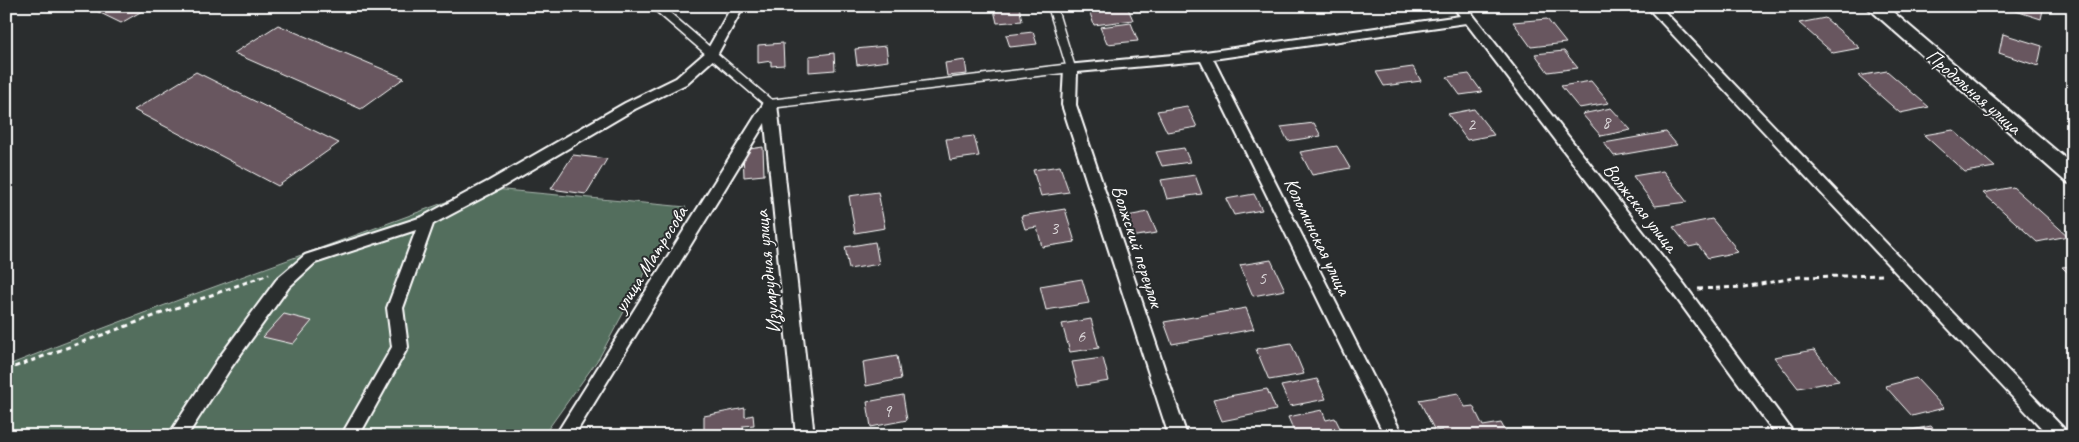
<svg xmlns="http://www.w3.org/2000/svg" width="2079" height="442" viewBox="0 0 2079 442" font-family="Caveat,sans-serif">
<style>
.green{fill:#536e5d;stroke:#a9b6ae}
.building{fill:#68575f;stroke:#fff}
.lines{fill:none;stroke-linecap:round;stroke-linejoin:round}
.lane-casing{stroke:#fff;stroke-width:11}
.street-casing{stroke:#fff;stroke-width:4}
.secondary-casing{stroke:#fff;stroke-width:4}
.path{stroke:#fff;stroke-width:3;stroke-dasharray:5 4;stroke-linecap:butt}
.lane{stroke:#2a2d2e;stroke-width:8}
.street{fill:#2a2d2e;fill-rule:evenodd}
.secondary{fill:#2a2d2e;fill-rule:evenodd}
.labels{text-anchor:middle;stroke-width:4;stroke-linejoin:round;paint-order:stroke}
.number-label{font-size:18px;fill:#d9d5d7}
.street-label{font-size:20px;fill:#fff;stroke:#2a2d2e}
</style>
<rect width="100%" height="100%" fill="#2a2d2e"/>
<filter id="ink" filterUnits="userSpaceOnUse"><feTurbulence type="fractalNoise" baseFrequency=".02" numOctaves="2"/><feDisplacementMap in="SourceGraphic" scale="10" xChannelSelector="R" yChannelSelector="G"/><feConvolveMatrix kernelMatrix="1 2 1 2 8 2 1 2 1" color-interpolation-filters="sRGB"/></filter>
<g filter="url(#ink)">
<path class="green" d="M 483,188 L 686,207 L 660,245 L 599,358 L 543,436 L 6,436 L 6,366 C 164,303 324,248 483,188 Z"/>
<g class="building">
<path d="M 86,6 L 151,6 L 121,23 Z"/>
<path d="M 989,6 L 1019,6 L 1022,21 L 997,23 L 994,10 L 990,11 Z"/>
<path d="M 1127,6 L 1133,20 L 1094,25 L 1088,7 Z"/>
<path d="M 2000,6 L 2036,6 L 2036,8 L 2043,10 L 2041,19 Z"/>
<path d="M 1825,18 L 1860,48 L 1833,53 L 1799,23 Z"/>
<path d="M 1547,19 L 1566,43 L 1531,47 L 1513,22 Z"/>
<path d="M 1131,23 L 1138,41 L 1107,44 L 1100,27 Z"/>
<path d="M 278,25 L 404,78 L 361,109 L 234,53 Z"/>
<path d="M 1033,32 L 1037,44 L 1010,47 L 1006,35 Z"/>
<path d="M 2003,34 L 2042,46 L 2038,66 L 1999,53 Z"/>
<path d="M 783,43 L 784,65 L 771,66 L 771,61 L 758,63 L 758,45 Z"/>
<path d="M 886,46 L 888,61 L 857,65 L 855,49 Z"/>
<path d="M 1564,51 L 1578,68 L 1548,72 L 1535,54 Z"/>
<path d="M 834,53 L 835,70 L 809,72 L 809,56 Z"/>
<path d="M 965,60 L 967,74 L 947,76 L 945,63 Z"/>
<path d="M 1413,67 L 1421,81 L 1384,86 L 1376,72 Z"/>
<path d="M 1887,71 L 1929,107 L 1900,113 L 1858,76 Z"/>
<path d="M 196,72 L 339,143 L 278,186 L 134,110 Z"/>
<path d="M 1469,74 L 1482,92 L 1460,95 L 1447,77 Z"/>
<path d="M 1591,81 L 1609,103 L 1579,108 L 1561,86 Z"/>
<path d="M 1187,106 L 1197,127 L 1167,132 L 1157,111 Z"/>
<path d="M 1611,108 L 1631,130 L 1601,136 L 1582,114 Z"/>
<path d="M 1474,109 L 1494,135 L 1467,140 L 1448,114 Z"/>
<path d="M 1314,123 L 1321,136 L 1288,141 L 1281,127 Z"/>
<path d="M 1953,130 L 1995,167 L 1965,172 L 1924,135 Z"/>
<path d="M 1666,132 L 1677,145 L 1614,156 L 1604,143 Z"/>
<path d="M 974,136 L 979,156 L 950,160 L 946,139 Z"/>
<path d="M 1337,146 L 1350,168 L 1312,175 L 1300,152 Z"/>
<path d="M 763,147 L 764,175 L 744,177 L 743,150 Z"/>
<path d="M 1184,148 L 1190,162 L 1162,166 L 1156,152 Z"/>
<path d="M 573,155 L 607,159 L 586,194 L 551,189 Z"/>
<path d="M 1060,166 L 1069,192 L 1041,196 L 1033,170 Z"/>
<path d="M 1663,171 L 1687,202 L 1655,206 L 1633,176 Z"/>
<path d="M 1195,175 L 1202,194 L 1167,199 L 1161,180 Z"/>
<path d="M 2013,187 L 2068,236 L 2037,242 L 1983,193 Z"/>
<path d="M 878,192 L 885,228 L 855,233 L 849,196 Z"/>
<path d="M 1254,194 L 1262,210 L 1234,215 L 1226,199 Z"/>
<path d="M 1065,209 L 1075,242 L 1042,247 L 1037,227 L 1025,229 L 1021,216 Z"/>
<path d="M 1148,212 L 1157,233 L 1129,237 L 1122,217 Z"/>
<path d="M 1712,219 L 1735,247 L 1733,247 L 1738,252 L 1708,258 L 1698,245 L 1689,247 L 1673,227 Z"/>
<path d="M 875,242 L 879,264 L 849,269 L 845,247 Z"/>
<path d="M 1271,260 L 1285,290 L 1253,296 L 1240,265 Z"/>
<path d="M 2073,266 L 2073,278 L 2062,267 Z"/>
<path d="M 1082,279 L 1089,303 L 1046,310 L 1040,286 Z"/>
<path d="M 1246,308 L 1254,329 L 1172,344 L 1164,322 Z"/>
<path d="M 284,314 L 312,321 L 293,344 L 263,337 Z"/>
<path d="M 1091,319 L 1099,348 L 1070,352 L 1062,324 Z"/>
<path d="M 1291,343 L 1304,374 L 1269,380 L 1256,349 Z"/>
<path d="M 1814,350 L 1839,381 L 1798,388 L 1774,357 Z"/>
<path d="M 897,356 L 901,379 L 866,386 L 863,362 Z"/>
<path d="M 1103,358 L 1109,381 L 1078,386 L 1072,362 Z"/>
<path d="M 1916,378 L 1944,408 L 1912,416 L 1885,386 Z"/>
<path d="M 1317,379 L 1326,399 L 1290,406 L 1281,386 Z"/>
<path d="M 1267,389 L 1276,410 L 1222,421 L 1213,399 Z"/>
<path d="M 1458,393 L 1465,407 L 1473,406 L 1483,426 L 1501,423 L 1508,436 L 1445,436 L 1442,430 L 1435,431 L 1419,400 Z"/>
<path d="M 903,395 L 907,420 L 871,427 L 867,402 Z"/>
<path d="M 745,408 L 745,417 L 753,415 L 754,425 L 743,426 L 744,436 L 704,436 L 704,416 Z"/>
<path d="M 1322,410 L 1326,420 L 1335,418 L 1343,434 L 1296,436 L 1288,417 Z"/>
<path d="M 1931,426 L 1939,436 L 1882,436 Z"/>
</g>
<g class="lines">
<defs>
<path id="lane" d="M 656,6 L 770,104 L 1071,68 L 1052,6"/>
<g id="street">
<path d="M 732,6 L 744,6 L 716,57 L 686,84 L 635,109 L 499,189 L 433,224 L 403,308 L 408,347 L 359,436 L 341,436 L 392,347 L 387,308 L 416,230 L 315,263 L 289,287 L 230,369 L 187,436 L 168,436 L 218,359 L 277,279 L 305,255 L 422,217 L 489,181 L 625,103 L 676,78 L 706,52 Z"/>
<path d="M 1453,6 L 1466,6 L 1684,284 L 1796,436 L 1777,436 L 1672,292 L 1466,23 L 1213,59 L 1403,436 L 1385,436 L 1201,61 L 1077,72 L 1076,105 L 1187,436 L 1169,436 L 1062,105 L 1064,68 L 1066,65 L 1205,52 L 1460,16 Z"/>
<path d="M 1646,6 L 1659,6 L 2066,431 L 2069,436 L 2049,436 Z"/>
<path d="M 770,99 L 775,101 L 777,104 L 814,436 L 796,436 L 765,123 L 574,436 L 555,436 L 765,101 Z"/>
</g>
<path id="secondary" d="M 1866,6 L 1886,6 L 2073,165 L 2073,184 L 2066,182 Z"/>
</defs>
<use href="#lane" class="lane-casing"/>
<use href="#street" class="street-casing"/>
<use href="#secondary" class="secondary-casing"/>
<g class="path">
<path d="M 1698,289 L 1744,287 L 1799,277 L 1886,275"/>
<path d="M 6,370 L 269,274"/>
</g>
<use href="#lane" class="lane"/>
<use href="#street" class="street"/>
<use href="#secondary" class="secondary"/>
</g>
</g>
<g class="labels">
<g class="number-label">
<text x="1606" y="128">8</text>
<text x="1471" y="130">2</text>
<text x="1054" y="234">3</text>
<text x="1262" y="284">5</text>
<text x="1081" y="342">6</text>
<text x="887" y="417">9</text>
</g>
<g class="street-label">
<text transform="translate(1974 91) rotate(41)" y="7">Продольная улица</text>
<text transform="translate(1641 207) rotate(52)" y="7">Волжская улица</text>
<text transform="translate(1318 236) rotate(64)" y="7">Коломинская улица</text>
<text transform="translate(1138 246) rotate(72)" y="7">Волжский переулок</text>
<text transform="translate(650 259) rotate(-58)" y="7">улица Матросова</text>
<text transform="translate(767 272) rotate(-96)" y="7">Изумрудная улица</text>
</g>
</g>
<rect width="2079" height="442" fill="none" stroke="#2a2d2e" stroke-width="25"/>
<rect x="12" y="12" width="2054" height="417" fill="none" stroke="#fff" stroke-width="2" filter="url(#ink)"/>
</svg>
